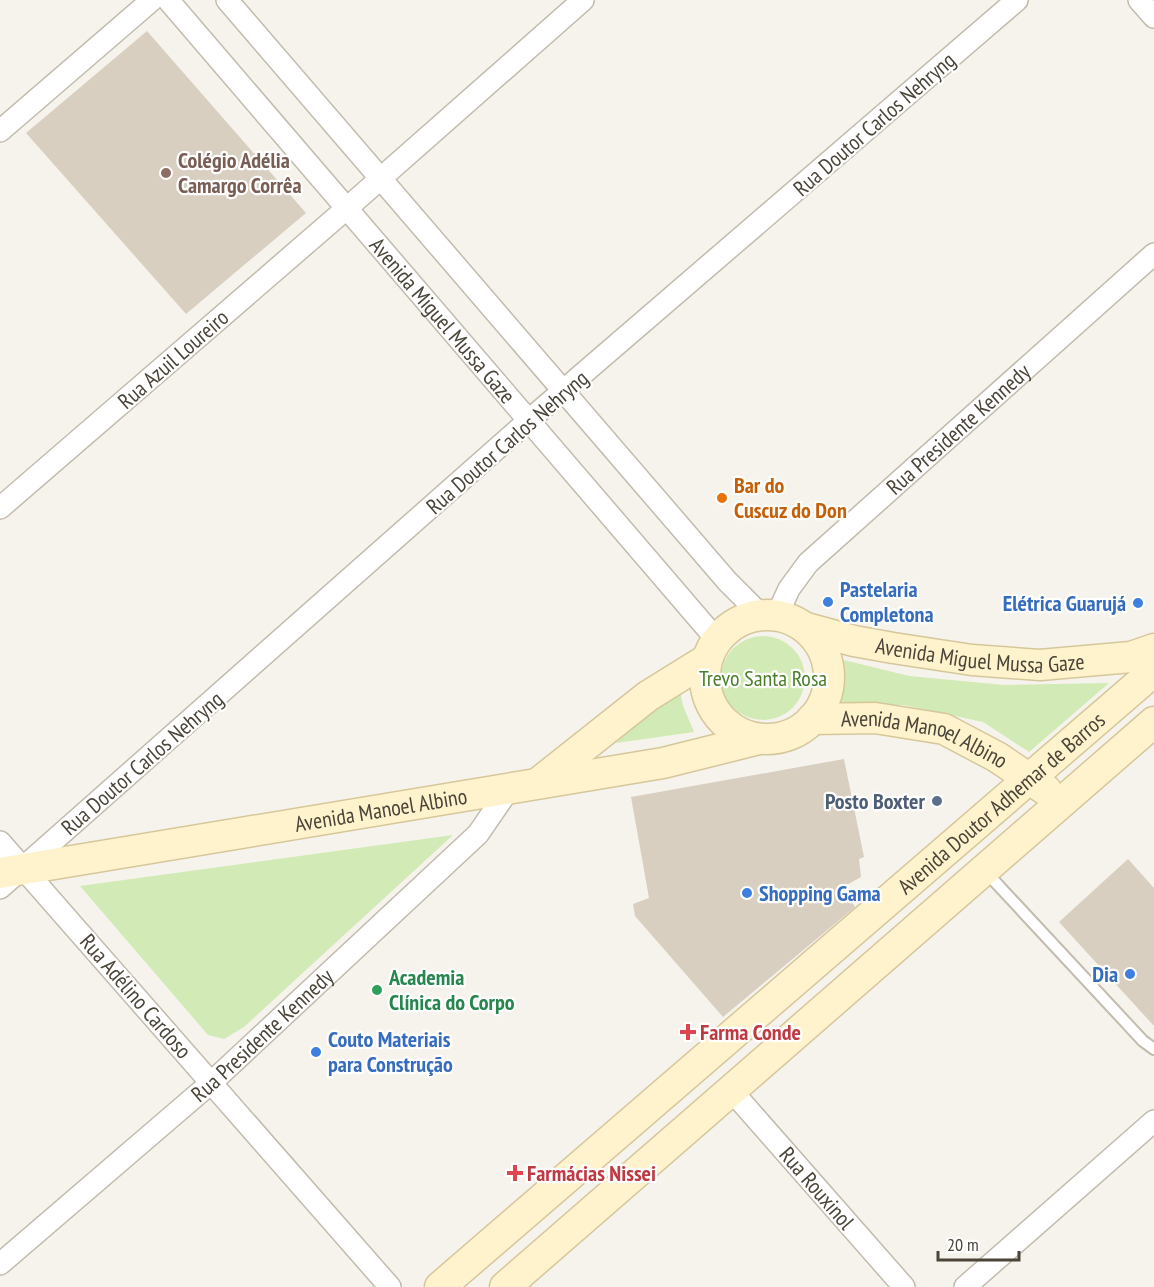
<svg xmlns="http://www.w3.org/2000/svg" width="1154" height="1287" viewBox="0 0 1154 1287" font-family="'PT Sans Narrow',sans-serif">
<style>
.green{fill:#d2eab5}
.building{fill:#d8cfc1}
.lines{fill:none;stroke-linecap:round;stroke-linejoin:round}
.lane-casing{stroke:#c2bbae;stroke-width:14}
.street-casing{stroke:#c2bbae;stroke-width:24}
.secondary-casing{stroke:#d6c79b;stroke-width:33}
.lane{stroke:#fff;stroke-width:10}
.street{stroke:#fff;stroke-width:21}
.secondary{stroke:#fff3cd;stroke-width:30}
.education-dot{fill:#8d6e63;stroke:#fff;stroke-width:2}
.food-dot{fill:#e8710a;stroke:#fff;stroke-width:2}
.shop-dot{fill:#3f7fe0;stroke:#fff;stroke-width:2}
.service-dot{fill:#5c6f8a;stroke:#fff;stroke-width:2}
.leisure-dot{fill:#2e9e5b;stroke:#fff;stroke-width:2}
.health-dot{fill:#e0444e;stroke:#fff;stroke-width:2}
.labels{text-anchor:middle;stroke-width:4.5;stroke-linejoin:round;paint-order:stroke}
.street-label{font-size:22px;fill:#4b4439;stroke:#fff}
.education-label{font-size:22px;font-weight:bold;fill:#785e54;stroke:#fff;text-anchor:start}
.food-label{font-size:22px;font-weight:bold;fill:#c56008;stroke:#fff;text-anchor:start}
.shop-label{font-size:22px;font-weight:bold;fill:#366cbe;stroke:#fff;text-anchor:start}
.park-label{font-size:22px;fill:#4a7f2a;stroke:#fff}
.service-label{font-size:22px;font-weight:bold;fill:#4e5e75;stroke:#fff;text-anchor:end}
.leisure-label{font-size:22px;font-weight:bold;fill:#27864d;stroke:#fff;text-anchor:start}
.health-label{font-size:22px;font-weight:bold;fill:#be3a42;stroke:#fff;text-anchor:start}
</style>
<rect width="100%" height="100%" fill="#f6f3ec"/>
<g class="green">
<circle cx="763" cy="678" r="42"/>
<path d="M 844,660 L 909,676 L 1004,685 L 1109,683 L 1029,752 L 983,722 L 904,705 L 837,708 L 842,690 Z"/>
<path d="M 679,685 L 683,706 L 694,732 L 616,743 Z"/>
<path d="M 453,835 L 244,1027 L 224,1039 L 208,1035 L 80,886 Z"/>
</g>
<g class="building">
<path d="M 147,31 L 306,213 L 186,314 L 26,133 Z"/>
<path d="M 844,759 L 864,857 L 859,859 L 861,877 L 843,887 L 855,907 L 723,1017 L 635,916 L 633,904 L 649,898 L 631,797 Z"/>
<path d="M 1128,859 L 1154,888 L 1154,1026 L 1059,922 Z"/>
</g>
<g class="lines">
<defs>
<path id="lane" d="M 985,871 L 1143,1041 L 1154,1049"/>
<g id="street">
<path id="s1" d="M 168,0 L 717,640"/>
<path d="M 227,0 L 727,581 L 760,614"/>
<path d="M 1139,0 L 1154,17"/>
<path d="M 0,131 L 152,0"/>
<path d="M 0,508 L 346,209 L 583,0"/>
<path id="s2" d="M 777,615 L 789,589 L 808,563 L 1154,254"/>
<path d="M 0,842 L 390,1287"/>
<path d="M 0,888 L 528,421 L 1017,0"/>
<path d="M 731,1090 L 904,1287"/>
<path id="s3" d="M 0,1264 L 212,1082 L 478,834 L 509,789"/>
<path d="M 965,1287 L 1154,1121"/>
</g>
<g id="secondary">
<circle cx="767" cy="677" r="62"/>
<path id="s4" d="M 806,628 L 854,641 L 893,648 L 972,660 L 1040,665 L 1131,657 L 1154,649"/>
<path id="s5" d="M 812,719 L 875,718 L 944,729 L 997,757 L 1046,790"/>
<path d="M 542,780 L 648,696 L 706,660"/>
<path id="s6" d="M 0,873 L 663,763 L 759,739"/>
<path id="s7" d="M 440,1287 L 1154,671"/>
<path d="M 505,1287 L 1154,722"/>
</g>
</defs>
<use href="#lane" class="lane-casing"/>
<use href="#street" class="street-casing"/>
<use href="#secondary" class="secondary-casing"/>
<use href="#lane" class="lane"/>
<use href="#street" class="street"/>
<use href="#secondary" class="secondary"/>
</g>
<circle class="education-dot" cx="166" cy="173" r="6"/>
<circle class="food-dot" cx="722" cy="498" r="6"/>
<g class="shop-dot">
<circle cx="828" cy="602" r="6"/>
<circle cx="1138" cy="603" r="6"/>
<circle cx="747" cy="893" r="6"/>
<circle cx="1130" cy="974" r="6"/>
<circle cx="316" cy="1052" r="6"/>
</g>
<circle class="service-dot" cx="937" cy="801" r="6"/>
<circle class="leisure-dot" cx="377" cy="990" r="6"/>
<g class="health-dot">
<path d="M685 1023h6v6h6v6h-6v6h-6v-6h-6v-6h6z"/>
<path d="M512 1164h6v6h6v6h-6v6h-6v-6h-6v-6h6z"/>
</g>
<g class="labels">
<g class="street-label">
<text transform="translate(874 124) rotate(-41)" y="8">Rua Doutor Carlos Nehryng</text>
<text dy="8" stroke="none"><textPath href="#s1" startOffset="422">Avenida Miguel Mussa Gaze</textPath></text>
<text transform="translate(173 359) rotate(-41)" y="8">Rua Azuil Loureiro</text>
<text dy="8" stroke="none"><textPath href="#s2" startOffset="262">Rua Presidente Kennedy</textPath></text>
<text transform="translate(507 442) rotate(-41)" y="8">Rua Doutor Carlos Nehryng</text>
<text dy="8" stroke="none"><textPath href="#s4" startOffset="177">Avenida Miguel Mussa Gaze</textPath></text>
<text dy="8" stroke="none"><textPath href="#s5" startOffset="116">Avenida Manoel Albino</textPath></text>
<text transform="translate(142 763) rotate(-41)" y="8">Rua Doutor Carlos Nehryng</text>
<text dy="8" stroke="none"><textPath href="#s7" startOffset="741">Avenida Doutor Adhemar de Barros</textPath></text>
<text dy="8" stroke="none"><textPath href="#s6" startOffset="386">Avenida Manoel Albino</textPath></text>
<text transform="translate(136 996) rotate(49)" y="8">Rua Adélino Cardoso</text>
<text dy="8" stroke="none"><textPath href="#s3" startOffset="348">Rua Presidente Kennedy</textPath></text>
<text transform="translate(817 1188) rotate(49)" y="8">Rua Rouxinol</text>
</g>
<g class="education-label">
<text x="178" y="168">Colégio Adélia<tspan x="178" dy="25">Camargo Corrêa</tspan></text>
</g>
<g class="food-label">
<text x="734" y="493">Bar do<tspan x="734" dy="25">Cuscuz do Don</tspan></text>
</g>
<g class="shop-label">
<text x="840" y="597">Pastelaria<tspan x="840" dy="25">Completona</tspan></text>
<text x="1126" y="611" text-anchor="end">Elétrica Guarujá</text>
<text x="759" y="901">Shopping Gama</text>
<text x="1118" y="982" text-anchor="end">Dia</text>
<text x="328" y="1047">Couto Materiais<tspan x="328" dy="25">para Construção</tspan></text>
</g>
<g class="park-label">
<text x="763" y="686">Trevo Santa Rosa</text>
</g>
<g class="service-label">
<text x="925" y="809">Posto Boxter</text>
</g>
<g class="leisure-label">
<text x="389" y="985">Academia<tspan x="389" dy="25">Clínica do Corpo</tspan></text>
</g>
<g class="health-label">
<text x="700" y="1040">Farma Conde</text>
<text x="527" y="1181">Farmácias Nissei</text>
</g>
</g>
<path d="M938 1251v9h81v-9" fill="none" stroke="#4b4439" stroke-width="3"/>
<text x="947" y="1251" font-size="18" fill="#4b4439" stroke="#ffffff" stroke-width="4.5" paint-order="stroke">20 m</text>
</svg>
